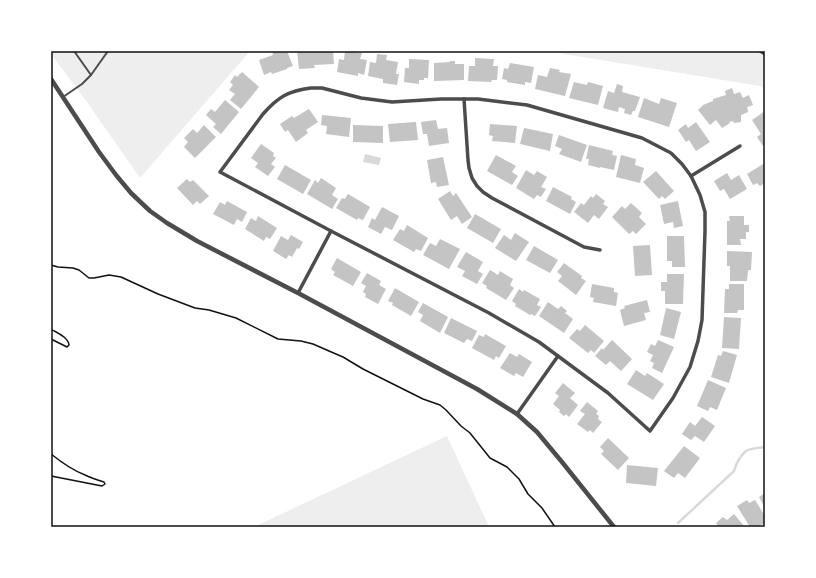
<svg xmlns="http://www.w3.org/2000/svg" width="816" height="578" viewBox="0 0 816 578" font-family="Figtree,sans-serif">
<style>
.green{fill:#eee}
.water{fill:#d9d9d9}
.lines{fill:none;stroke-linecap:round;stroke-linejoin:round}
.stream{stroke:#d9d9d9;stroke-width:2.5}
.building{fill:#c4c4c4}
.path{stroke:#111;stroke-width:1.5}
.service{stroke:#4c4c4c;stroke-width:2}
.minor{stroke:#4c4c4c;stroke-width:3.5}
.tertiary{stroke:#4c4c4c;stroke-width:4.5}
.neatline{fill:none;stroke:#111;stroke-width:1.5}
</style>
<rect width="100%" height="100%" fill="#fff"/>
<g class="green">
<path d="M 51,51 L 250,51 L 140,178 L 87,102 L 51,54 Z"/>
<path d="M 546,51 L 765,51 L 765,89 L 760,86 Z"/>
<path d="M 447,436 L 489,527 L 254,527 Z"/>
</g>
<path class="water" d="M 365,154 L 381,158 L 379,165 L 363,162 Z"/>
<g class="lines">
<path class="stream" d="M 678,523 L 734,471 C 736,464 740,456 746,451 C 750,448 760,448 765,447"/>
</g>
<g class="building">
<path d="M 272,51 L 283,51 L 283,52 L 287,51 L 293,66 L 287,68 L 287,69 L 272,74 L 271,72 L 264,75 L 259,60 L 273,55 Z"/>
<path d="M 297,51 L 333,51 L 334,64 L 314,65 L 315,68 L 299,69 Z"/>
<path d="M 345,51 L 362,53 L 360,59 L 367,60 L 364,75 L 358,73 L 358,76 L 337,72 L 339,59 L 344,60 Z"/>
<path d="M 377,54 L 387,55 L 386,60 L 398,62 L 396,74 L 399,74 L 397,85 L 383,83 L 383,79 L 368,76 L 370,62 L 376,63 Z"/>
<path d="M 475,58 L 494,59 L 493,66 L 498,66 L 497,80 L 492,80 L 491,82 L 468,81 L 469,66 L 475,66 Z"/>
<path d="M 409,59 L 429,60 L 428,78 L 424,78 L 424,80 L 419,80 L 419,84 L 404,82 L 405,68 L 409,68 Z"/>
<path d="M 450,61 L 455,61 L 455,64 L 464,64 L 464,80 L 434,81 L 434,63 L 450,62 Z"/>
<path d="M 510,63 L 534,67 L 531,83 L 525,82 L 525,85 L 507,82 L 507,80 L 502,79 L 504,68 L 508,69 Z"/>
<path d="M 550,68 L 560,70 L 559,72 L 571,74 L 565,96 L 535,89 L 538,75 L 547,77 Z"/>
<path d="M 242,72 L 259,87 L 241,109 L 230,100 L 235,94 L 229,90 L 233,85 L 230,82 L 235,75 L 237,77 Z"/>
<path d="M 574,82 L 587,85 L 588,82 L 603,86 L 598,105 L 569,98 Z"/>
<path d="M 617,84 L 623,86 L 622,92 L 640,97 L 635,111 L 633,111 L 631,115 L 624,113 L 625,109 L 619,107 L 618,112 L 603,108 L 608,91 L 614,93 Z"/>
<path d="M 732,88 L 734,94 L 740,92 L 743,98 L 749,95 L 753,105 L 747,107 L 748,112 L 741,115 L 741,122 L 734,123 L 733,121 L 729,122 L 730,123 L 722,128 L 716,120 L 710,125 L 698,110 L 703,105 L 713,101 L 713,99 L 726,95 L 725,91 Z"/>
<path d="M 644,98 L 659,104 L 661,98 L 677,103 L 669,127 L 638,117 Z"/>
<path d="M 225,100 L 239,112 L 221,134 L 213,127 L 216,124 L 206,115 L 211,109 L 215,112 Z"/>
<path d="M 309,109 L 318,122 L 306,130 L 308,133 L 296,142 L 288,130 L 285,132 L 280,124 L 292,116 L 294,118 Z"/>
<path d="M 765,111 L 765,144 L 763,146 L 757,137 L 761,134 L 752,120 Z"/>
<path d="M 322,115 L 351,118 L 349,137 L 326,134 L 327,126 L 321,125 Z"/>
<path d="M 436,120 L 438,129 L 447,128 L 449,143 L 429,146 L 427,134 L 423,134 L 421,122 Z"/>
<path d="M 416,122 L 418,140 L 390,142 L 388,124 Z"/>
<path d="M 696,122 L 710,142 L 696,151 L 689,140 L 686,142 L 678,130 L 686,124 L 688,128 Z"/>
<path d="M 490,124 L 517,126 L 515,143 L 492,141 L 493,136 L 489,135 Z"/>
<path d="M 204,125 L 216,137 L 195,158 L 184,147 L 188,142 L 184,138 L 193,129 L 197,133 Z"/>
<path d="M 353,125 L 383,126 L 383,143 L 353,142 Z"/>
<path d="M 524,128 L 553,134 L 550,151 L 520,144 Z"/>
<path d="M 559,135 L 587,145 L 581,162 L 559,154 L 562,149 L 555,146 Z"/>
<path d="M 261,144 L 274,153 L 273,156 L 276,158 L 271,164 L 275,167 L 268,176 L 255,167 L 258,163 L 251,158 Z"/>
<path d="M 589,145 L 613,151 L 612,155 L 617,156 L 614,170 L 600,167 L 600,168 L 588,165 L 589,159 L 586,159 Z"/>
<path d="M 496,155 L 516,166 L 512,172 L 518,176 L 512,185 L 487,171 Z"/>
<path d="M 621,155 L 636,159 L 635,165 L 644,168 L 640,183 L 616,177 Z"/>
<path d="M 443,157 L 449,185 L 437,187 L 436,182 L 431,183 L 427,160 Z"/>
<path d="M 765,163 L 765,183 L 760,186 L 757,183 L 753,185 L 747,174 Z"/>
<path d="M 285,165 L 311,180 L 303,194 L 277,179 Z"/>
<path d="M 526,170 L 534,175 L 537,171 L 547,177 L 541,187 L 546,189 L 541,197 L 537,195 L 534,199 L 516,188 Z"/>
<path d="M 656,171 L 674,191 L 665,199 L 662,196 L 659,199 L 643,182 Z"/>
<path d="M 727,173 L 731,180 L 739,175 L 747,189 L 730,199 L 724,189 L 720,191 L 714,181 Z"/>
<path d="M 321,178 L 336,188 L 332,195 L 338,199 L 332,209 L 307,194 L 315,180 L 318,183 Z"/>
<path d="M 187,179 L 190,182 L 193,180 L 209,196 L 200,204 L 197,201 L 193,205 L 177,188 Z"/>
<path d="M 553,187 L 572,197 L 571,199 L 576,202 L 570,214 L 546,201 Z"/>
<path d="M 450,191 L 453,196 L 456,193 L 472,217 L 462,224 L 457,216 L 451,220 L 438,199 Z"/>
<path d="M 348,194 L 370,207 L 363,220 L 358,218 L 357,220 L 336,208 L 342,198 L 345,199 Z"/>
<path d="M 596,194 L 605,201 L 603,204 L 608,207 L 599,219 L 594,215 L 588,223 L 574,212 L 581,203 L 584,205 L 591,196 L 593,198 Z"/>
<path d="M 227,201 L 247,212 L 242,222 L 237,219 L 234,225 L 213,214 L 220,202 L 225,205 Z"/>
<path d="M 678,201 L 683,226 L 674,228 L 673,222 L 664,224 L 660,205 Z"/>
<path d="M 631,203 L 642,213 L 639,217 L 646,224 L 636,234 L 633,231 L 629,234 L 612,217 L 622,206 L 625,209 Z"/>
<path d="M 382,207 L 399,216 L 392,230 L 385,227 L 381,234 L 368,227 L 372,218 L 375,220 Z"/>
<path d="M 475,214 L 501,229 L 493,243 L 467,228 Z"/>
<path d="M 258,216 L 277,228 L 270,239 L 266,237 L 264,241 L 245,229 L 251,218 L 256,221 Z"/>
<path d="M 729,216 L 744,216 L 744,225 L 749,225 L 749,232 L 746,232 L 746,239 L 740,239 L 741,245 L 727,245 L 727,221 L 730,221 Z"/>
<path d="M 407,225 L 428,238 L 421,251 L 416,249 L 414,252 L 393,240 L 400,229 L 404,231 Z"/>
<path d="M 515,233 L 529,242 L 516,261 L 495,248 L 504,235 L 511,240 Z"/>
<path d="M 291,235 L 303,242 L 299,249 L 297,248 L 292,257 L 289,255 L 286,259 L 273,251 L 281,236 L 288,240 Z"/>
<path d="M 667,236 L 684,236 L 685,267 L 672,267 L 672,261 L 667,261 Z"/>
<path d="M 440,239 L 460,249 L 449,269 L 423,255 L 430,243 L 436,246 Z"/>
<path d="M 650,245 L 652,275 L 635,276 L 633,246 Z"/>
<path d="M 534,246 L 558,260 L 550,273 L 526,260 Z"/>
<path d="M 727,251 L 752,252 L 751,270 L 748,270 L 747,281 L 730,281 L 730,266 L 727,266 Z"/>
<path d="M 466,252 L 483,262 L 478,271 L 483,274 L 477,284 L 462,276 L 465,271 L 457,267 Z"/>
<path d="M 337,258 L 361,272 L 353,286 L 333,275 L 335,272 L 331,269 Z"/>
<path d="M 564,263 L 582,276 L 581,278 L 586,281 L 576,295 L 558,281 L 562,276 L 557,272 Z"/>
<path d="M 490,270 L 498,275 L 500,271 L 513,279 L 510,285 L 514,288 L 506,300 L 486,288 L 487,286 L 482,283 Z"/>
<path d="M 367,273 L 381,281 L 379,285 L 386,289 L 378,304 L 365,297 L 366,294 L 363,292 L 366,286 L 361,283 Z"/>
<path d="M 667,274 L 684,274 L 683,304 L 665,304 L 665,291 L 661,291 L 661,282 L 667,282 Z"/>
<path d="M 592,284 L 614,288 L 614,292 L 618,293 L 616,306 L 593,302 L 594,298 L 590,297 Z"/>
<path d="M 729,284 L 744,284 L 744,310 L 738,310 L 737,313 L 724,313 L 725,289 L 729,289 Z"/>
<path d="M 395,288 L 419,302 L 411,316 L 392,305 L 393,303 L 388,301 Z"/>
<path d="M 519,289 L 523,292 L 524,290 L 540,299 L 537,305 L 541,307 L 535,316 L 531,314 L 530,315 L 515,306 L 516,304 L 512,301 Z"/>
<path d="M 647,300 L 650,312 L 644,313 L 646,320 L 624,326 L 620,310 L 625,308 L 624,306 Z"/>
<path d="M 548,302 L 558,309 L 561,306 L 567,311 L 565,313 L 573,319 L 564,333 L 539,316 Z"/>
<path d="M 423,303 L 448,317 L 440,333 L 420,321 L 423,315 L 418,312 Z"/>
<path d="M 666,308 L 681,312 L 674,339 L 660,335 Z"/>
<path d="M 724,317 L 741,318 L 739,349 L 722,348 Z"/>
<path d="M 451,318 L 477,331 L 472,341 L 467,339 L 464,343 L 444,333 Z"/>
<path d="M 585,325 L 604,341 L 594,353 L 591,350 L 588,353 L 569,338 L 577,329 L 580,331 Z"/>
<path d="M 485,334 L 506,346 L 499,358 L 496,356 L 494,360 L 472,348 L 479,335 L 484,337 Z"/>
<path d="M 612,340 L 632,359 L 621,371 L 610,361 L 606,365 L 595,356 L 602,348 L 603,350 Z"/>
<path d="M 658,340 L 674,347 L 662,373 L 652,368 L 654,363 L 650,361 L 653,355 L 647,352 L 651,344 L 655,346 Z"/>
<path d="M 723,351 L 737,355 L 729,383 L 711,377 L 718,355 L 721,356 Z"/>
<path d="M 510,353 L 517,357 L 519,354 L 532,362 L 523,377 L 516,373 L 514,376 L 500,368 Z"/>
<path d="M 636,370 L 645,376 L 647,373 L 664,384 L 653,400 L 627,384 Z"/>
<path d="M 708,380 L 726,388 L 717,410 L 710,407 L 708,411 L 697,406 Z"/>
<path d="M 563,383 L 575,393 L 570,398 L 578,405 L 569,417 L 566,414 L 564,416 L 559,412 L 560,410 L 553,404 L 559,396 L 555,393 Z"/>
<path d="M 587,402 L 598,411 L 596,414 L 599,416 L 598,419 L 602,422 L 593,433 L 590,430 L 588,432 L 577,424 L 585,414 L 580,411 Z"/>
<path d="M 702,417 L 715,426 L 704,442 L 695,436 L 691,440 L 682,434 L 690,422 L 695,426 Z"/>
<path d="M 608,438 L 629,458 L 618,470 L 601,454 L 604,451 L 600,447 Z"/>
<path d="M 684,446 L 700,458 L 685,478 L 678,473 L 674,478 L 664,471 Z"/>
<path d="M 627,465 L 658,468 L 656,486 L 626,483 Z"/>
<path d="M 765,493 L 765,508 L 759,497 Z"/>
<path d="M 747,500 L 749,503 L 755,500 L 765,516 L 765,523 L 758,527 L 750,527 L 737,506 Z"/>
<path d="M 734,514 L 745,527 L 719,527 L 716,523 L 723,517 L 727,520 Z"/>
</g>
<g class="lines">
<g class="path">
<path d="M 51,265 L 58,267 L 73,268 L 79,270 L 89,278 L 94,278 L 109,275 L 121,277 L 158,294 L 195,308 L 209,310 L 236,318 L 278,339 L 301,341 L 313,344 L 329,351 L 343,357 L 363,369 L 423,399 L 440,405 L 446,410 L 461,426 L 470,433 L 490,458 L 507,467 L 519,479 L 528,494 L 542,508 L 555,527"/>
<path d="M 51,329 C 57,333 68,337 69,345 L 67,347 L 51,339"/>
<path d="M 51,454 C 61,462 72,470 85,475 C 91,478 97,480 104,482 L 105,484 L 102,486 L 51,476"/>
</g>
<g class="service">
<path d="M 74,51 L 91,75 L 108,51"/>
<path d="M 732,51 L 734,51"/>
<path d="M 759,51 L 765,55"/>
<path d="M 63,97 L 82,84 L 91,75"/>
</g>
<g class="minor">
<path d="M 311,88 L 322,88 L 361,98 L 392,102 L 441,99 L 478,99 L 527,105 L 642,138 L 671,153 L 682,164 L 691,176 L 700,195 L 705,212 L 705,231 L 702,320 L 698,341 L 690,367 L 673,398 L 650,431 L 608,393 L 539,342 L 489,313 L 331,231 L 220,172 L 263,114 C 278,97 288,91 311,88 Z"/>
<path d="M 464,99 L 468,160 L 469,168 L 472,178 L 477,186 L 483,192 L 492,198 L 584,247 L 600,250"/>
<path d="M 691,176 L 740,146"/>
<path d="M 298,293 L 331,231"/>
<path d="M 517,414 L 558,356"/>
</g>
<path class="tertiary" d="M 51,79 L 99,152 L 116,175 L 131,193 L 150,211 L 167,223 L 197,241 L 298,293 L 477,389 L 517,414 L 537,432 L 562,462 L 614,527"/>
</g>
<rect width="816" height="578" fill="none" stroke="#ffffff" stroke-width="104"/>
<rect x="52" y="52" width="712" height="474" class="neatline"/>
</svg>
